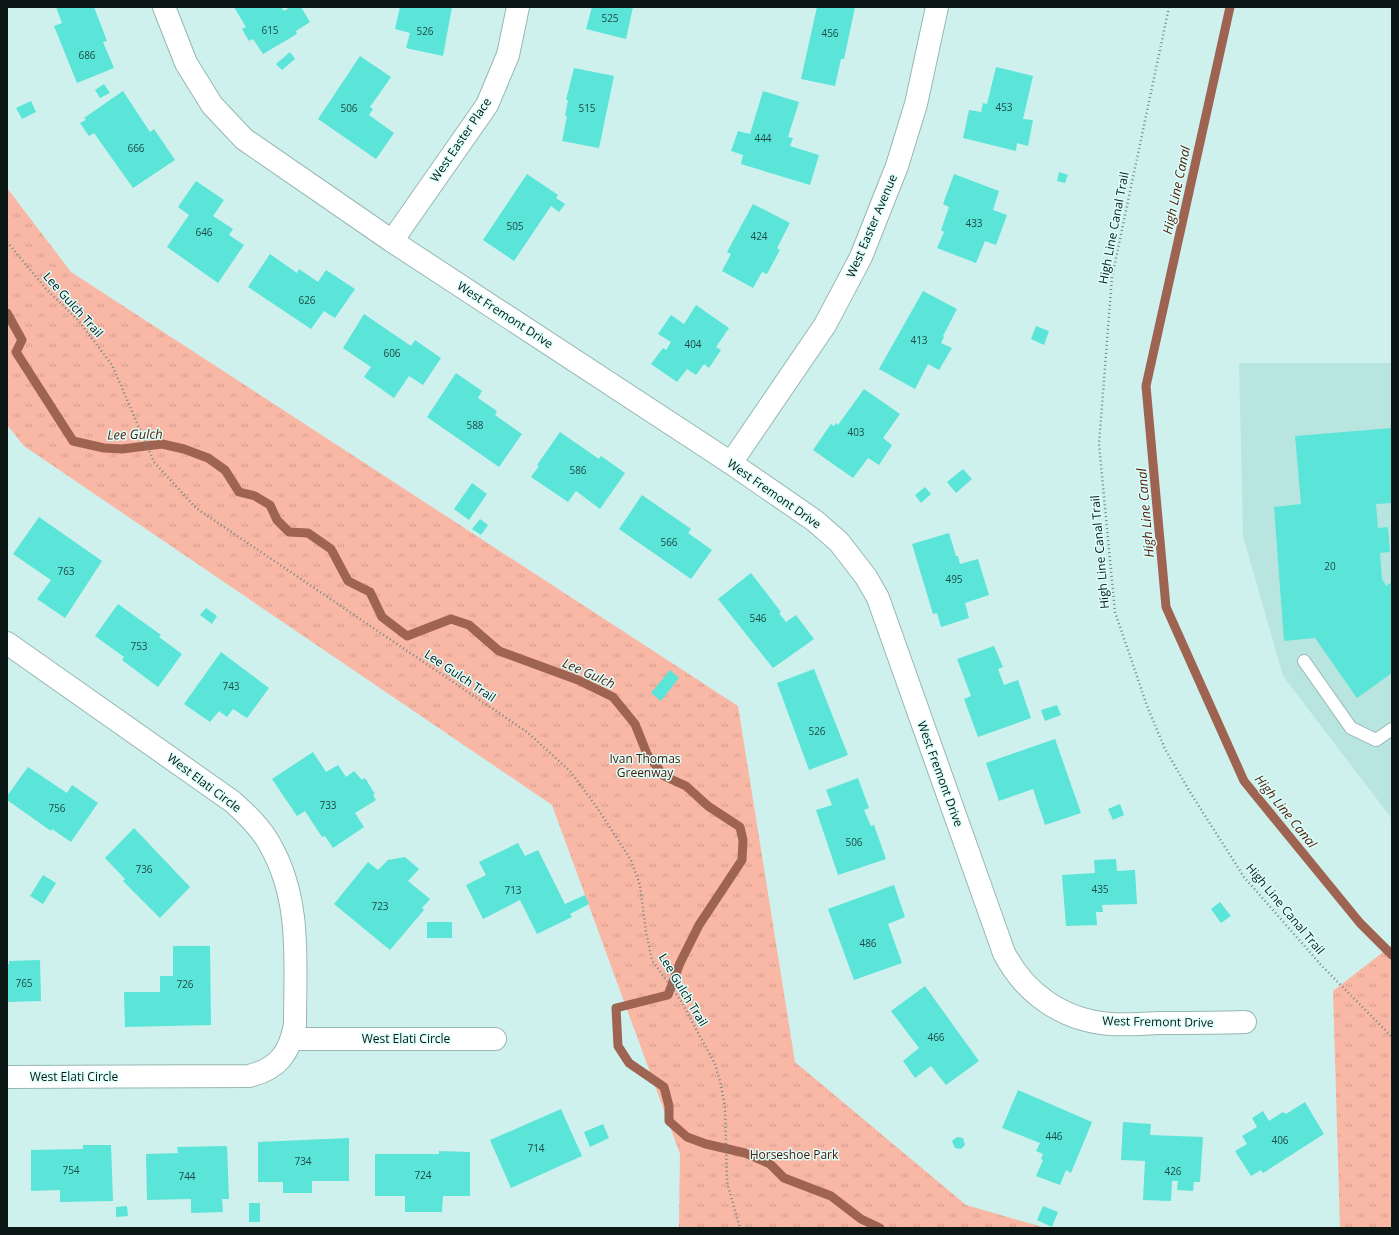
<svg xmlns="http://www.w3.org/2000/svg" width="1399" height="1235" viewBox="0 0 1399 1235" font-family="'Open Sans',sans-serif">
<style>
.built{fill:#b9e5e0}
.park{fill:url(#park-tufts)}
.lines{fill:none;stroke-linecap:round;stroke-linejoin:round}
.stream{stroke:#9f6351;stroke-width:9}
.building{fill:#5be4d8}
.lane-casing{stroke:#96b7b3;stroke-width:14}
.street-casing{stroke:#96b7b3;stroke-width:24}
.path{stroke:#708885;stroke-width:2.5;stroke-dasharray:1 3;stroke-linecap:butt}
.lane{stroke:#fff;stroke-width:12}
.street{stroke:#fff;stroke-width:22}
.labels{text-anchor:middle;stroke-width:3;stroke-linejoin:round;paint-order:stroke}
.number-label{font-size:10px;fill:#1e4a46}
.street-label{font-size:12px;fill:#0a1715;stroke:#dcfffa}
.park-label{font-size:12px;fill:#4e1506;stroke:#dcfffa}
.water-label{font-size:13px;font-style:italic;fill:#551b0d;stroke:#dcfffa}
</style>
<defs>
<pattern id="park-tufts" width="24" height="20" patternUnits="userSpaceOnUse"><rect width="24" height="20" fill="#f9b7a6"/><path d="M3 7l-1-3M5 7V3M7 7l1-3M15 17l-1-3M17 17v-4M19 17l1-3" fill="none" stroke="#d49d8e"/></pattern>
</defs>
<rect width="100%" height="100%" fill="#cff1ed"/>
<path class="built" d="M 1239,363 L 1392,363 L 1392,819 L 1283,676 L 1243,536 Z"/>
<g class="park">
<path d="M 7,188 L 71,272 L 738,706 L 795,1062 L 966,1205 L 1046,1228 L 679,1228 L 680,1154 L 552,805 L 24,446 L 7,425 Z"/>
<path d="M 1392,945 L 1392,1228 L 1340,1228 L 1333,991 Z"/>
</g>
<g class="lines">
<g class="stream">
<path d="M 1230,7 L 1146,386 L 1166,607 L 1244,781 L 1360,923 L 1392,955"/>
<path d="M 7,313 L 22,340 L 16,352 L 73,441 L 104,448 L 122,449 L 162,444 L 184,449 L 208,458 L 225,470 L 239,492 L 255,496 L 270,505 L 277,520 L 289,532 L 308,533 L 331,549 L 348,581 L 370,592 L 382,617 L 407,636 L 451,619 L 469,625 L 499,651 L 578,680 L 613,697 L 635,724 L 647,754 L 664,776 L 686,786 L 708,806 L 740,827 L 743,840 L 742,860 L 699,925 L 680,963 L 668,995 L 616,1008 L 618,1046 L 629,1063 L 664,1087 L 669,1106 L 669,1121 L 687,1137 L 706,1144 L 745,1153 L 770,1164 L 784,1178 L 831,1196 L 861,1219 L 880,1228"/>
</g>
</g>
<g class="building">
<path d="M 56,7 L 94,7 L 107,41 L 103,42 L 114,68 L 77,83 L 54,26 L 62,23 Z"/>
<path d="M 234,7 L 281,7 L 284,11 L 290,7 L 301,7 L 310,22 L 296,31 L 297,34 L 263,54 L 253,39 L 249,41 L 242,29 L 246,27 Z"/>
<path d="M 400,7 L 452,7 L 443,56 L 406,48 L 410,33 L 395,29 Z"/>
<path d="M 592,7 L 633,7 L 626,39 L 586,29 Z"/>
<path d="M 817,7 L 855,7 L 844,59 L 841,59 L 835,86 L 801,79 Z"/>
<path d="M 290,52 L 295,59 L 282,70 L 276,64 Z"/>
<path d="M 360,56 L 391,77 L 370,107 L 373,109 L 369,115 L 394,133 L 376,159 L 318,119 Z"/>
<path d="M 996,67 L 1033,76 L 1023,119 L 1033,120 L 1028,146 L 1017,143 L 1016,151 L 963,138 L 969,110 L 981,112 L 983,103 L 987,104 Z"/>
<path d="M 574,68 L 614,76 L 599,148 L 562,141 L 567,116 L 565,116 L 568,100 L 566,100 Z"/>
<path d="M 104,84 L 110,93 L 100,98 L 95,90 Z"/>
<path d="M 123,91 L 150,132 L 154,129 L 175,160 L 133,188 L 94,133 L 89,136 L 80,123 L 86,120 L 84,118 Z"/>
<path d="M 763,91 L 799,102 L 788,137 L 793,138 L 790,146 L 819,155 L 810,185 L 741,164 L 743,155 L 731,151 L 738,131 L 750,134 Z"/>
<path d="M 31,101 L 36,112 L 22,119 L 16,108 Z"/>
<path d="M 1059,172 L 1068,175 L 1065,183 L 1057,181 Z"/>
<path d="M 527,174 L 558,195 L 556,198 L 565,204 L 559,212 L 551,206 L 514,261 L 483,240 Z"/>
<path d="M 954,174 L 999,191 L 993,210 L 1007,215 L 996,245 L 985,241 L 976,263 L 937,248 L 944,232 L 941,230 L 949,207 L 943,204 Z"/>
<path d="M 196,181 L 224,200 L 213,216 L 233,229 L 229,235 L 244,245 L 218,283 L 167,247 L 189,215 L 178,207 Z"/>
<path d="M 753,204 L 790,223 L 777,248 L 780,250 L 767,274 L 762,272 L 753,288 L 722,271 L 731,254 L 727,252 Z"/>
<path d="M 270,254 L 297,273 L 299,269 L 318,282 L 326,270 L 355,289 L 335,318 L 324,311 L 311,329 L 248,287 Z"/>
<path d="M 923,291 L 957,309 L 943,336 L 944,337 L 941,343 L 952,348 L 939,370 L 928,364 L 915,389 L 879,369 Z"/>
<path d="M 696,305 L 729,328 L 716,347 L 721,350 L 709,368 L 704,364 L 696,375 L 687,369 L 677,382 L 651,364 L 663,348 L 666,350 L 671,342 L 658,334 L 671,315 L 684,324 Z"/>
<path d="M 364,314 L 411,346 L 415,340 L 441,358 L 423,385 L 409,376 L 394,398 L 364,377 L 371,367 L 343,348 Z"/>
<path d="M 1036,326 L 1049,331 L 1044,345 L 1031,339 Z"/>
<path d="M 456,373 L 482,391 L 478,398 L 497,411 L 495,415 L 522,434 L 499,467 L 427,417 Z"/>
<path d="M 864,389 L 900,414 L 883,438 L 892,445 L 879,465 L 868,458 L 853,478 L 813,450 L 831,424 L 834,426 L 836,423 L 838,425 Z"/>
<path d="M 1392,428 L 1392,503 L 1376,504 L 1378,528 L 1388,527 L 1390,552 L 1380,553 L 1382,579 L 1386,586 L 1392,582 L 1392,673 L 1357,698 L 1315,638 L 1284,641 L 1274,507 L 1301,504 L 1295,436 Z"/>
<path d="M 560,432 L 599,459 L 601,456 L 625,473 L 600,509 L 576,491 L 568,502 L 531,477 L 539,466 L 537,465 Z"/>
<path d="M 963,469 L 972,479 L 956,493 L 947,482 Z"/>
<path d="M 472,483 L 487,494 L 469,520 L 454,509 Z"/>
<path d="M 925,487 L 931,494 L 921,503 L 915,495 Z"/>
<path d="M 642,495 L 691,529 L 688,533 L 712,550 L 691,579 L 619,529 Z"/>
<path d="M 39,517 L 102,561 L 65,618 L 37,599 L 51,580 L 13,554 Z"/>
<path d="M 480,519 L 488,525 L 481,535 L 472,529 Z"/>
<path d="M 949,533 L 956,556 L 958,556 L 960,564 L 978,559 L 989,595 L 965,603 L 969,618 L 941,627 L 937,613 L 933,614 L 912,544 Z"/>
<path d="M 751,573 L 781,612 L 779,613 L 786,622 L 796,615 L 814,639 L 773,668 L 718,599 Z"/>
<path d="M 118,604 L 161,635 L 159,637 L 182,654 L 158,687 L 122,660 L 124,657 L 95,636 Z"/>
<path d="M 206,608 L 217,616 L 212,624 L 200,615 Z"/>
<path d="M 994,646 L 1003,667 L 998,669 L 1004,685 L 1018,680 L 1031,718 L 978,737 L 964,699 L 971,696 L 957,659 Z"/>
<path d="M 221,652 L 269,688 L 247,718 L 233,709 L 227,717 L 219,711 L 210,722 L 184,704 Z"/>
<path d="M 814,669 L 848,755 L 809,770 L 777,683 Z"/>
<path d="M 670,670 L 679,678 L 661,701 L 651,693 Z"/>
<path d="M 1057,705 L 1061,715 L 1045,721 L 1041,710 Z"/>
<path d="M 1055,739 L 1081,813 L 1045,825 L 1033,789 L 999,801 L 986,763 Z"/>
<path d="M 313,752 L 326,772 L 338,765 L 346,777 L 354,771 L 362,780 L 365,778 L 375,794 L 373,795 L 376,800 L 355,813 L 364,827 L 333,848 L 325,836 L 322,837 L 305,811 L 297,816 L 272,779 Z"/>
<path d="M 28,767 L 67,793 L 72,785 L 98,803 L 71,842 L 52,829 L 51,831 L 7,800 L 7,796 Z"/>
<path d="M 858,778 L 869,808 L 864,810 L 871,826 L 874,825 L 886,859 L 838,875 L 816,810 L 832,805 L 826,790 Z"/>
<path d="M 1120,804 L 1124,815 L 1113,820 L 1108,809 Z"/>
<path d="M 134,828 L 190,887 L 160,918 L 123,881 L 125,879 L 105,858 Z"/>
<path d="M 518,843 L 525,856 L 538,850 L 565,904 L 585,895 L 589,904 L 570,914 L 572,917 L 537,934 L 520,900 L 483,919 L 466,885 L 486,875 L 479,862 Z"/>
<path d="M 405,857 L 419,869 L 408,881 L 430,899 L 422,908 L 424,910 L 390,950 L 334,904 L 368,862 L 378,870 L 388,860 Z"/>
<path d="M 1116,859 L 1117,871 L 1135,870 L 1137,904 L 1102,905 L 1103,912 L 1096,912 L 1097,925 L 1066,926 L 1062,875 L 1095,873 L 1094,860 Z"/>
<path d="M 43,875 L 56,883 L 43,904 L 30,896 Z"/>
<path d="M 894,885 L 905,917 L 888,924 L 902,963 L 854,980 L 828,909 Z"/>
<path d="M 1220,902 L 1231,916 L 1221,923 L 1211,909 Z"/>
<rect x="427" y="922" width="25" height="16"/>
<path d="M 173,946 L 210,946 L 211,1025 L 125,1027 L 124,992 L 160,992 L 160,976 L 173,976 Z"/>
<path d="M 40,960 L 41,1001 L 7,1002 L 7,964 L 9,964 L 9,961 Z"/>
<path d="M 925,986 L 979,1061 L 946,1085 L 931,1066 L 915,1078 L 903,1061 L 919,1048 L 891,1011 Z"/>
<path d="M 1018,1090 L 1092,1122 L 1071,1173 L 1066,1170 L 1060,1185 L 1036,1176 L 1043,1160 L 1041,1159 L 1043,1154 L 1036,1151 L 1040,1143 L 1002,1128 Z"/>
<path d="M 1305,1102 L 1324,1134 L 1263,1173 L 1261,1170 L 1251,1176 L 1235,1151 L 1247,1144 L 1242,1136 L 1257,1127 L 1252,1118 L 1263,1111 L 1269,1121 L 1283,1112 L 1286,1114 Z"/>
<path d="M 561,1109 L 582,1156 L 511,1188 L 490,1140 Z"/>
<path d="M 1123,1122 L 1151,1124 L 1150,1135 L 1203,1137 L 1200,1182 L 1194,1182 L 1193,1191 L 1177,1190 L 1178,1181 L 1172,1181 L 1171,1201 L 1143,1200 L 1145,1161 L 1121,1160 Z"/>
<path d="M 603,1124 L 609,1138 L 590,1147 L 584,1132 Z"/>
<path d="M 957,1137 L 963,1138 L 965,1145 L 961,1149 L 955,1148 L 952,1141 Z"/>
<path d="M 349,1138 L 349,1181 L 312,1181 L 312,1193 L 283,1193 L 283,1182 L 258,1182 L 258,1142 Z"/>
<path d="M 83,1145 L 111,1145 L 113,1201 L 60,1202 L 60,1190 L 31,1191 L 31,1150 L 83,1149 Z"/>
<path d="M 227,1146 L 229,1199 L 222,1199 L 223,1212 L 191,1213 L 191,1199 L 147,1200 L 146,1154 L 178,1153 L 177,1147 Z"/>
<path d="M 439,1151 L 470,1152 L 470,1196 L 443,1196 L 442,1212 L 405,1212 L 405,1196 L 375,1196 L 375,1154 L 439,1154 Z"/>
<rect x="249" y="1203" width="11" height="19"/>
<path d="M 127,1206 L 128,1216 L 116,1217 L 116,1207 Z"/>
<path d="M 1043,1206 L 1058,1212 L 1052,1227 L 1037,1220 Z"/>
</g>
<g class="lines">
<defs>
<path id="lane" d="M 1304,661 L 1351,728 L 1376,740 L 1392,729"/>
<g id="street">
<path d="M 164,7 L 186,63 L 212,105 L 244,139 L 392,241 L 731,463 L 815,521 L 839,542 L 866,577 L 878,598 L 1004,953 C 1025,994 1064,1021 1111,1024 C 1127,1025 1143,1024 1159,1023 C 1188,1023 1216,1023 1245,1022"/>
<path d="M 392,241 L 487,105 L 508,55 L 518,7"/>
<path d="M 731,463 L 825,325 L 861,257 L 897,166 L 916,104 L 937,7"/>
<path d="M 7,643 L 233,802 C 246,814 260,827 269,843 C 302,899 295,962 295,1024 C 290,1053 278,1069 249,1076 L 7,1077"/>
<path d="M 293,1039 L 495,1039"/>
</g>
</defs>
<use href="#lane" class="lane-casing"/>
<use href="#street" class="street-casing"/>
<g class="path">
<path d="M 1169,7 L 1112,277 L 1099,444 L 1115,612 L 1147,706 L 1165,749 L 1190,792 L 1244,877 L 1322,966 L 1392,1037"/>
<path d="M 7,242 L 47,290 L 78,320 L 112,365 L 154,462 L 196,508 L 527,732 L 570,771 L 598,809 L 631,860 L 640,885 L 646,932 L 652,960 L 681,1001 L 715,1064 L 721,1085 L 725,1108 L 727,1182 L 740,1228"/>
</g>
<use href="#lane" class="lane"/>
<use href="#street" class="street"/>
</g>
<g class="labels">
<g class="number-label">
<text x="610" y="22">525</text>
<text x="270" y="34">615</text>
<text x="425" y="35">526</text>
<text x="830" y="37">456</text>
<text x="87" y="59">686</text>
<text x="1004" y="111">453</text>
<text x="349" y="112">506</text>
<text x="587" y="112">515</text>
<text x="763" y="142">444</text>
<text x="136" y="152">666</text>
<text x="974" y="227">433</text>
<text x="515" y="230">505</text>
<text x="204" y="236">646</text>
<text x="759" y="240">424</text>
<text x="307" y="304">626</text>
<text x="919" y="344">413</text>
<text x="693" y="348">404</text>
<text x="392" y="357">606</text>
<text x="475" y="429">588</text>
<text x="856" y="436">403</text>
<text x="578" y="474">586</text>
<text x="669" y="546">566</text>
<text x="1330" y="570">20</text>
<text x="66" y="575">763</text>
<text x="954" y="583">495</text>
<text x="758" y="622">546</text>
<text x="139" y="650">753</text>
<text x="231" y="690">743</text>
<text x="817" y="735">526</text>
<text x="328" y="809">733</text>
<text x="57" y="812">756</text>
<text x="854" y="846">506</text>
<text x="144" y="873">736</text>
<text x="1100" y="893">435</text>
<text x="513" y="894">713</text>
<text x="380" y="910">723</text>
<text x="868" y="947">486</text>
<text x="24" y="987">765</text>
<text x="185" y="988">726</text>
<text x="936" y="1041">466</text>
<text x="1054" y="1140">446</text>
<text x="1280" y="1144">406</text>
<text x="536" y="1152">714</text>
<text x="303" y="1165">734</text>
<text x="71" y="1174">754</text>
<text x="1173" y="1175">426</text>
<text x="423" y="1179">724</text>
<text x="187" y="1180">744</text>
</g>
<g class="street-label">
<text transform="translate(461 140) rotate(-56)" y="4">West Easter Place</text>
<text transform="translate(872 226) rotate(-67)" y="4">West Easter Avenue</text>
<text transform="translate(1114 228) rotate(-79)" y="4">High Line Canal Trail</text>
<text transform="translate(73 305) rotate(48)" y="4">Lee Gulch Trail</text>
<text transform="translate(505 315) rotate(33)" y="4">West Fremont Drive</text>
<text transform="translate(774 494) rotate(35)" y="4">West Fremont Drive</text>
<text transform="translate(1100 552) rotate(-95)" y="4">High Line Canal Trail</text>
<text transform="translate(460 676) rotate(34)" y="4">Lee Gulch Trail</text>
<text transform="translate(940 774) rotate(70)" y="4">West Fremont Drive</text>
<text transform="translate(204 783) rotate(37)" y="4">West Elati Circle</text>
<text transform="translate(1285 909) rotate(50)" y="4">High Line Canal Trail</text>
<text transform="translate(683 990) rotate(59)" y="4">Lee Gulch Trail</text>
<text transform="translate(1158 1022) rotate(1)" y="4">West Fremont Drive</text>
<text x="406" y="1043">West Elati Circle</text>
<text x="74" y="1081">West Elati Circle</text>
</g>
<g class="park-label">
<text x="645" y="763">Ivan Thomas<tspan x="645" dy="14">Greenway</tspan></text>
<text x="794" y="1159">Horseshoe Park</text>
</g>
<g class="water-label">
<text transform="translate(1176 190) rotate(-78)" y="5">High Line Canal</text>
<text transform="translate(135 434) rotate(-1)" y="5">Lee Gulch</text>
<text transform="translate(1145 513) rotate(-95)" y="5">High Line Canal</text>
<text transform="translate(589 673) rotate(24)" y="5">Lee Gulch</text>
<text transform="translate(1286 811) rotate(51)" y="5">High Line Canal</text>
</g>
</g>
<rect width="1399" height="1235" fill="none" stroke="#0a1715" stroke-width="16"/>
</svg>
